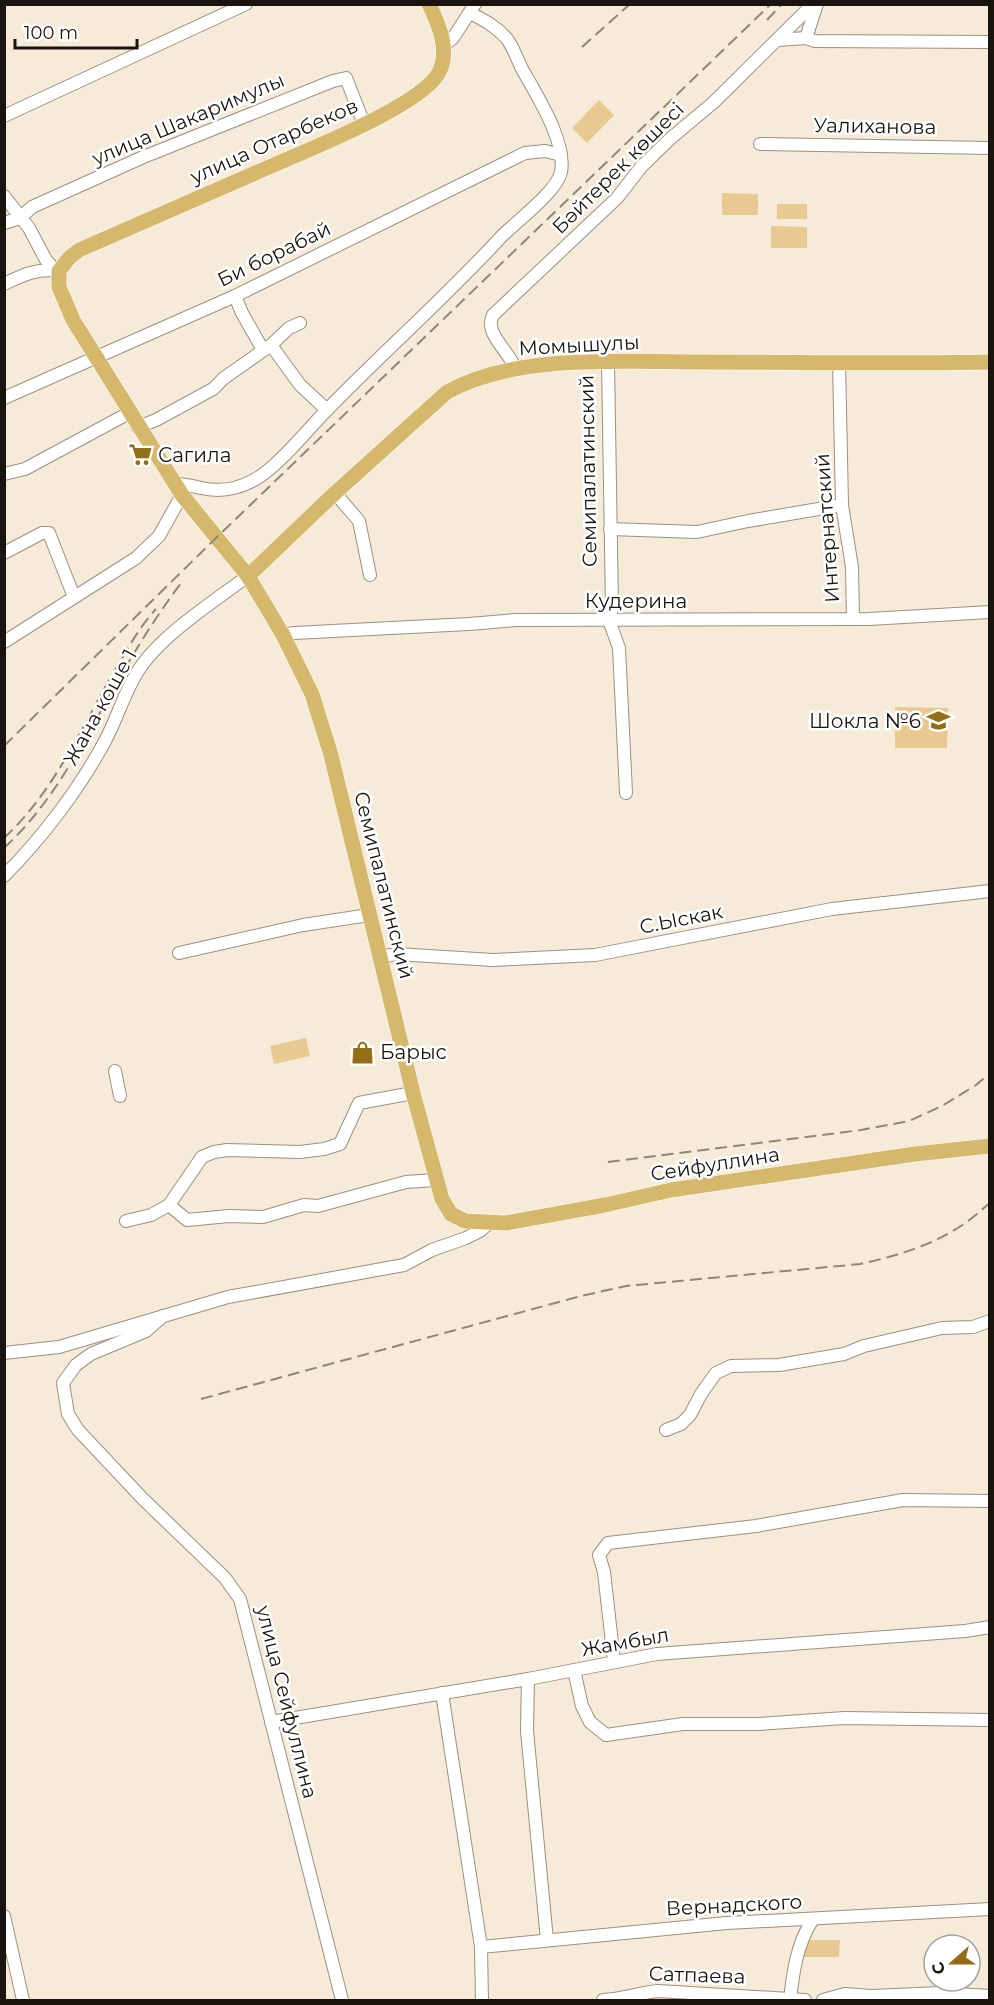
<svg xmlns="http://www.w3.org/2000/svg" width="994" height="2005" viewBox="0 0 994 2005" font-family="Montserrat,sans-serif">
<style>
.green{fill:#e7c991}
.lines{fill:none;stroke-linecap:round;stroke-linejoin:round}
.minor-casing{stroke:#9b917e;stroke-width:14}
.major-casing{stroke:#fff;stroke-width:16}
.minor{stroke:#fff;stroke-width:12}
.major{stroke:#d5b86b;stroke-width:15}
.rail{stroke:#8e8679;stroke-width:2;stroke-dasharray:12 6;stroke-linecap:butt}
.labels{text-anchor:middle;stroke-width:5;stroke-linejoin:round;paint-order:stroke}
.street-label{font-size:20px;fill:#19150e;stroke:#fff}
.poi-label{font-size:20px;fill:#19150e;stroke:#fff;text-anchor:start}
</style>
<rect width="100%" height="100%" fill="#f6ebd8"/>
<g class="green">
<path d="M 599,100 L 614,115 L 587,143 L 572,128 Z"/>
<path d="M 722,193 L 758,194 L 758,215 L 722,215 Z"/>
<rect x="777" y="204" width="30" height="15"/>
<path d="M 771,226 L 807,227 L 807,248 L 771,248 Z"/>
<path d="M 895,707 L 948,708 L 947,748 L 895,748 Z"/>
<path d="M 306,1038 L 310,1056 L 274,1064 L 270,1046 Z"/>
<path d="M 804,1940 L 840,1940 L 839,1957 L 804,1957 Z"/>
</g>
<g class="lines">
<defs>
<g id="minor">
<path d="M 806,38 L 817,4"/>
<path d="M 777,40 L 806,38 L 815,41 L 990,42"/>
<path d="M 443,46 L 453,38 L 475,4"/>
<path d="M 4,116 L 246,4"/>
<path d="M 760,144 L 990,148"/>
<path d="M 4,196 L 29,228 L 46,260 L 55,270"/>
<path d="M 4,223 L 20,218 L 32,207 L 141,158 L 333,81 L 346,78 L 364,124"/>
<path d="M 4,284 C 23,275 37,268 58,271"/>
<path d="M 235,296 L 242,313 L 263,350"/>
<path d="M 271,345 L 300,385 L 327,410"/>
<path d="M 608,362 L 612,608 L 609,620 L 619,648 L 626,793"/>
<path d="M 839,362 L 842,505 L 852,567 L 853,619"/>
<path d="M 515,369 C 511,352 483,334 493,315 L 617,198 L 642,166 L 671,138 L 714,102 L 813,4"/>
<path d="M 4,398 L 235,296 L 525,153 L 545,151 L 561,155"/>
<path d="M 138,427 L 156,420 L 213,389 L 224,378 L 271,345 L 289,328 L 300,323"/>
<path d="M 4,474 L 25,469 L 129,413"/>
<path d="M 175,484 C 185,484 192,486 201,488 C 219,492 238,489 254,480 C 277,468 307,430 326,411 C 383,352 445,298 500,238 C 515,222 557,192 561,172 C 567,141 535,93 521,67 C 517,58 513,47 507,39 C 497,27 484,20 470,13"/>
<path d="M 335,493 L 359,521 L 370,575"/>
<path d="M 610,529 L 697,532 L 748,521 L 842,505"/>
<path d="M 4,553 L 42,533 L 49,533 L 74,597"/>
<path d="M 283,635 L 294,633 L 469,624 L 515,620 L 869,619 L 990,612"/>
<path d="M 4,642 L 136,558 L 159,536 L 182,495"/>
<path d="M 4,876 C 42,838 80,788 105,741 C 117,719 124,693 138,671 C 161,635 213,602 248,576"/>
<path d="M 179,953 L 303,925 L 369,915"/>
<path d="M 379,957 L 397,954 L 493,960 L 595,955 L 832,909 L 990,891"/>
<path d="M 115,1071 L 120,1096"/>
<path d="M 169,1205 L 187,1220 L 229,1216 L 263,1217 L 304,1205 L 318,1206 L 406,1182 L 435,1180"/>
<path d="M 126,1221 L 151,1215 L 169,1205 L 202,1157 L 214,1152 L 227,1150 L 300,1152 L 324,1149 L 340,1144 L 359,1103 L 413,1093"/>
<path d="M 163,1316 L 146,1331 L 91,1354 L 76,1365 L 63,1383 L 68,1414 L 78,1430 L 143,1499 L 225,1578 L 240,1599 L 342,2000"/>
<path d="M 4,1353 L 59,1347 L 228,1297 L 404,1265 L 432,1250 L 466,1238 L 480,1231 L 488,1224"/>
<path d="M 666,1430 L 681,1424 L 690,1415 L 701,1394 L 716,1373 L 731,1366 L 779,1365 L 844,1354 L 864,1346 L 942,1328 L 973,1327 L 990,1321"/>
<path d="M 614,1661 L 604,1572 L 599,1555 L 608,1543 L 756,1526 L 903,1500 L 990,1501"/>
<path d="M 574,1670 L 582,1706 L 590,1722 L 606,1735 L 683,1724 L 759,1724 L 844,1718 L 990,1720"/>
<path d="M 528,1679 L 527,1731 L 547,1940"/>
<path d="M 442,1693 L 481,1947 L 482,2000"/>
<path d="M 271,1722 L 528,1679 L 657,1654 L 965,1631 L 990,1627"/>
<path d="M 4,1916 L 23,2000"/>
<path d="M 481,1947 L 727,1923 L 990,1909"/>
<path d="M 603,2000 C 622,1999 639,1993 658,1991 L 805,2000"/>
<path d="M 790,2000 C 793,1972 797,1943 813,1919"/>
<path d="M 823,2000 L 845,1994 L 871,1996 L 940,1993 L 990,1996"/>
</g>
<g id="major">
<path d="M 429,4 C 439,25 451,52 438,74 C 418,107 305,151 267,168 C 204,196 141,223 79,250 L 69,258 L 59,271 L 59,287 L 73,320 L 182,495 L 248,576 L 283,635 L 312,694 L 331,755 L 413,1093 L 442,1199 L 451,1214 L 465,1221 L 506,1223 L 605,1205 L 671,1190 L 915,1154 L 990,1146"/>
<path d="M 248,576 L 335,493 L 447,392 C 518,353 623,362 702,362 C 798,362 894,364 990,362"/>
</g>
</defs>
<use href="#minor" class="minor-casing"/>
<use href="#major" class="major-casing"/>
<use href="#minor" class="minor"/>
<use href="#major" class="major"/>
<g class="rail">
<path d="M 767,20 L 782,4"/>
<path d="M 582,47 L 630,4"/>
<path d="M 4,746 L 216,538 L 771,4"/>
<path d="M 4,838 C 54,792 81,728 115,670 C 128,649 139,627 156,609"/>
<path d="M 4,848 C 56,800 84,739 119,679 C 138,645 158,614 181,583"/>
<path d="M 608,1162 L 861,1130 L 909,1121 L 942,1106 L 976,1085 L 990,1073"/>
<path d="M 201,1399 L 581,1296 L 626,1286 L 860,1264 C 897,1256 933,1245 964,1224 C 973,1218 981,1210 990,1203"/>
</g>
</g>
<defs>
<symbol id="supermarket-bare" viewBox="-9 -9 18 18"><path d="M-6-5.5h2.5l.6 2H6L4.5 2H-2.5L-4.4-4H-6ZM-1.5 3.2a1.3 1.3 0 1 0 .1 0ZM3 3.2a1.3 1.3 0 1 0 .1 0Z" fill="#946e17" stroke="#fff" stroke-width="2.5" paint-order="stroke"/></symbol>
<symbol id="school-bare" viewBox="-9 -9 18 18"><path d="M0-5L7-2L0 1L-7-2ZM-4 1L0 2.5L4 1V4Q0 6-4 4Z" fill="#946e17" stroke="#fff" stroke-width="2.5" paint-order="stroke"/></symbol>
<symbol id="shop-bare" viewBox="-9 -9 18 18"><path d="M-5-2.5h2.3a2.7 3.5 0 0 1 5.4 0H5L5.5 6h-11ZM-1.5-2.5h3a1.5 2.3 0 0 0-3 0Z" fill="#946e17" stroke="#fff" stroke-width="2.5" paint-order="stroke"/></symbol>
</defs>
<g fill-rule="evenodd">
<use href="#supermarket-bare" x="124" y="438" width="33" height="33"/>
<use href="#school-bare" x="922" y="704" width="33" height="33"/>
<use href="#shop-bare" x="346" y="1036" width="33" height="33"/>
</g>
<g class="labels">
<g class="street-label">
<text transform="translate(188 119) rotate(-23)" y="7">улица Шакаримулы</text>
<text transform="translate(875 126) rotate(1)" y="7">Уалиханова</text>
<text transform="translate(274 141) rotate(-24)" y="7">улица Отарбеков</text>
<text transform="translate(618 168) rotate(-45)" y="7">Бәйтерек көшесі</text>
<text transform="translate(274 254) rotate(-26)" y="7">Би борабай</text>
<text transform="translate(579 345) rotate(-3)" y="7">Момышулы</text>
<text transform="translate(588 471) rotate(-91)" y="7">Семипалатинский</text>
<text transform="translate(827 528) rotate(-94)" y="7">Интернатский</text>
<text x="636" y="608">Кудерина</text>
<text transform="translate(100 707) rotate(-61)" y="7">Жана коше 1</text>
<text transform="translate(384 885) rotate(76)" y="7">Семипалатинский</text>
<text transform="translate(681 919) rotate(-11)" y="7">С.Ыскак</text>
<text transform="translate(715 1164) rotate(-9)" y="7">Сейфуллина</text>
<text transform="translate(625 1642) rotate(-10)" y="7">Жамбыл</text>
<text transform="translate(287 1702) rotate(76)" y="7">улица Сейфуллина</text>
<text transform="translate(734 1905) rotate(-3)" y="7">Вернадского</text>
<text transform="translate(697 1975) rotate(2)" y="7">Сатпаева</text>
</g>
<g class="poi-label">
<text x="158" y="462">Сагила</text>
<text x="921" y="728" text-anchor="end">Шокла №6</text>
<text x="380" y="1059">Барыс</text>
</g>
</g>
<rect width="994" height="2005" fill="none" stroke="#19150e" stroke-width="12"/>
<g transform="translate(952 1963) rotate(249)"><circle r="28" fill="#ffffff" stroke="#a3a19f" stroke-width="1.5"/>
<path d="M0-4.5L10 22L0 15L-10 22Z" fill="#946e17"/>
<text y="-9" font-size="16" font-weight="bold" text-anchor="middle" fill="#19150e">С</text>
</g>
<path d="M15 39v9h122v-9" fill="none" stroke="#19150e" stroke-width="3"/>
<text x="24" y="39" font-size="18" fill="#19150e" stroke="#ffffff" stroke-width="4.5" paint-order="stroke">100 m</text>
</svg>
